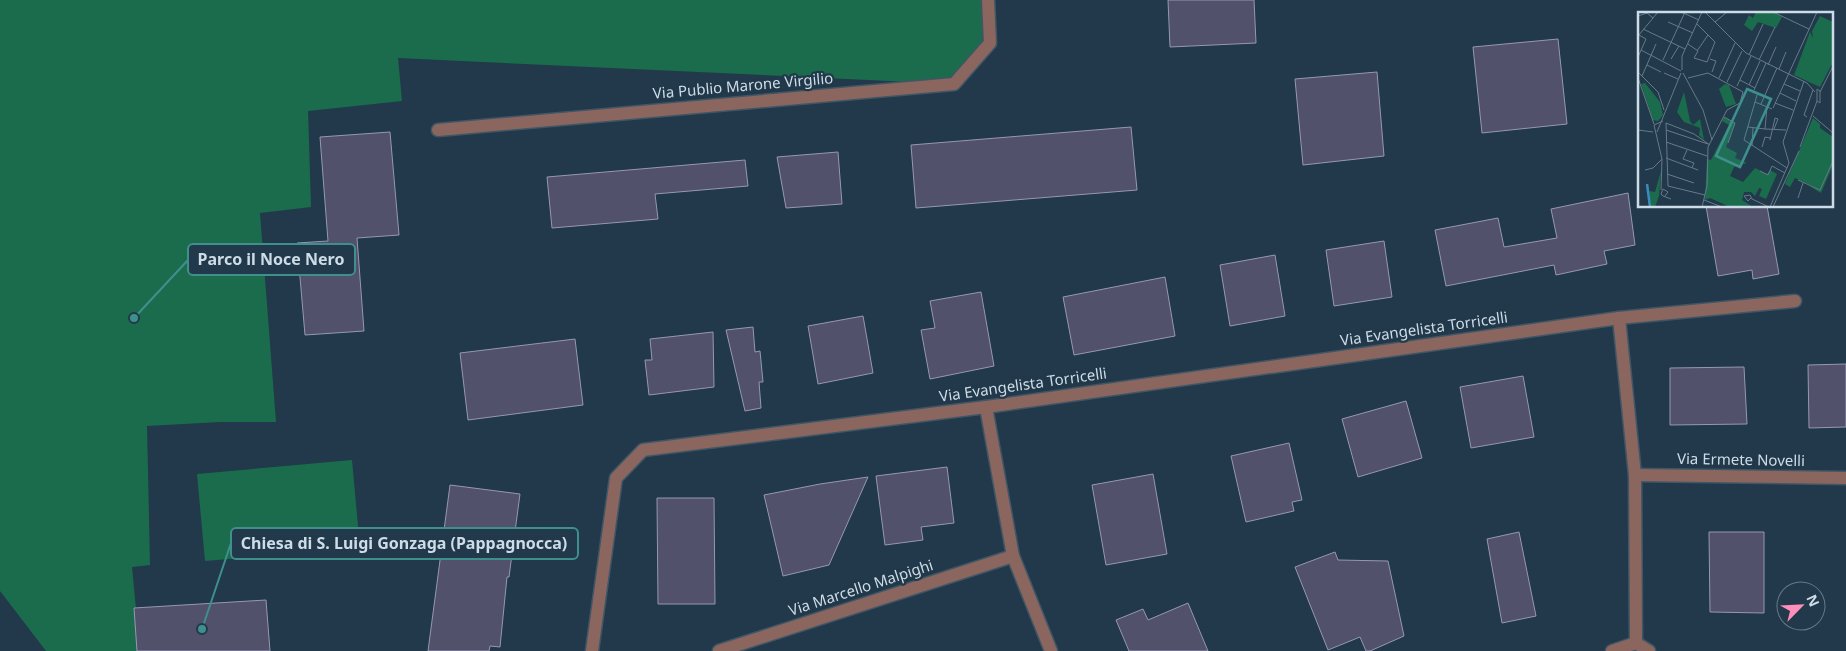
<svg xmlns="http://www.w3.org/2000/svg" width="1846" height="651" viewBox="0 0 1846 651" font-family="'Noto Sans',sans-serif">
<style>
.green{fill:#1b6c4d}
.building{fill:#51516c;stroke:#9797b4}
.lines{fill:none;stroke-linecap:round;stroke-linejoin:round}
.minor-casing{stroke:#405666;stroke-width:15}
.minor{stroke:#8a665e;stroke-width:12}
.labels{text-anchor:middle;stroke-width:4.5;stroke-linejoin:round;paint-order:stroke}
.street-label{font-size:15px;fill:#cedce7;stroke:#21394a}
.inset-river{fill:none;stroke:#3b8bbd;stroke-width:2.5}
.inset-road{fill:none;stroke:#667a89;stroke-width:1}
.view{fill:#3f908c;fill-opacity:0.15;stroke:#3f908c;stroke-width:2.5}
.inset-edge{fill:none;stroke:#cedce7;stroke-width:2.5}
.leader{fill:none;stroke:#3f908c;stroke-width:2}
.callout-dot{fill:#3f908c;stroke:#21394a;stroke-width:2}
.callout{fill:#21394a;stroke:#3f908c;stroke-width:2}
.callout-label{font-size:16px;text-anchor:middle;font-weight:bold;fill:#cedce7}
</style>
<rect width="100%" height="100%" fill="#21394a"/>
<g class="green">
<path d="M 0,0 L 988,0 L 990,43 L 954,84 L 398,58 L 402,101 L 308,111 L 311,207 L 260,213 L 276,422 L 220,422 L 147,426 L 150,565 L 132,567 L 140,651 L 46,651 L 0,591 Z"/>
<path d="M 352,460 L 360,548 L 205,561 L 197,474 Z"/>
</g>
<g class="building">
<path d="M 1168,0 L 1254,0 L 1256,43 L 1170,47 Z"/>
<path d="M 1558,39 L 1567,124 L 1482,133 L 1473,47 Z"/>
<path d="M 1377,72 L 1384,156 L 1303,165 L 1295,79 Z"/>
<path d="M 1131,127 L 1137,190 L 916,208 L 911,145 Z"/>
<path d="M 390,132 L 399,235 L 357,238 L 364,331 L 305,335 L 297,243 L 328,241 L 320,137 Z"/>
<path d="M 838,152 L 842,204 L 786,208 L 777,157 Z"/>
<path d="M 745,160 L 748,186 L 655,194 L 658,219 L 552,228 L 547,177 Z"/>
<path d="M 1628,193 L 1635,245 L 1604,251 L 1607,264 L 1556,275 L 1554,265 L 1446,286 L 1435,230 L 1498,218 L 1504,247 L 1557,238 L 1551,209 Z"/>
<path d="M 1706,206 L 1767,206 L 1779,274 L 1753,279 L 1752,270 L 1718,276 Z"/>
<path d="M 1384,241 L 1392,297 L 1334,306 L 1326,250 Z"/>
<path d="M 1275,255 L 1285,316 L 1230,326 L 1220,265 Z"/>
<path d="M 1165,277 L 1175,336 L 1074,355 L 1063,297 Z"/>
<path d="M 981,292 L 994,366 L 930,379 L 921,330 L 935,328 L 930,301 Z"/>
<path d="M 863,316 L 873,373 L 818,384 L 808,326 Z"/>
<path d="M 753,327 L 755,352 L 760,351 L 763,382 L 759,382 L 761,408 L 745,411 L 726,330 Z"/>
<path d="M 713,332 L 714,387 L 649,395 L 645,360 L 652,360 L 650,339 Z"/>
<path d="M 575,339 L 583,405 L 468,420 L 460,353 Z"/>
<path d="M 1846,364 L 1846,427 L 1809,428 L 1808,365 Z"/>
<path d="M 1744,367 L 1747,424 L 1670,425 L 1670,368 Z"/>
<path d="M 1523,376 L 1534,437 L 1471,448 L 1460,387 Z"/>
<path d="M 1406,401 L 1422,458 L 1358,477 L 1342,419 Z"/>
<path d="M 1289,443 L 1302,500 L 1292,502 L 1294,511 L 1246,522 L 1231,456 Z"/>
<path d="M 947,467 L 954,523 L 921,527 L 923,540 L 885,545 L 876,476 Z"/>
<path d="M 1153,474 L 1167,554 L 1106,565 L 1092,485 Z"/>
<path d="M 868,477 L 829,565 L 783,576 L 764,495 L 820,484 Z"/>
<path d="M 450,485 L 520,494 L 509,577 L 507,577 L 500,647 L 490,646 L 489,651 L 428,651 Z"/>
<path d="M 657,498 L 714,498 L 715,604 L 658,604 Z"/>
<path d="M 1519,532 L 1536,616 L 1502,623 L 1487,539 Z"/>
<path d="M 1709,532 L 1764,532 L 1764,613 L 1710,612 Z"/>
<path d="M 1335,552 L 1338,560 L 1388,561 L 1404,636 L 1370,651 L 1366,651 L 1360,637 L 1328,650 L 1295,567 Z"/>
<path d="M 266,600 L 270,651 L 137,651 L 134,608 Z"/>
<path d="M 1188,603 L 1208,651 L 1129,651 L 1116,620 L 1143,609 L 1148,620 Z"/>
</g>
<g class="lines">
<defs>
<g id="minor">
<path d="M 438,130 L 954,84 L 990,43 L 988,0"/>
<path d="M 1619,318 L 1635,475 L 1636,643"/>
<path d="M 986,407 L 1013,556 L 1051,651"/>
<path d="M 1635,475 L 1846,478"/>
<path d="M 1636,643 L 1649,651"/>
<path d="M 592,651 L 616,478 L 643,450 L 986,407 L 1619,318 L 1795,301"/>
<path d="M 719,651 L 1013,556"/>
<path d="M 1612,651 L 1636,643"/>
</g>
</defs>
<use href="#minor" class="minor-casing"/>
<use href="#minor" class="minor"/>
</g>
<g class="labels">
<g class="street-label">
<text transform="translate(743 86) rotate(-5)" y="5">Via Publio Marone Virgilio</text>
<text transform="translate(1424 329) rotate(-8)" y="5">Via Evangelista Torricelli</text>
<text transform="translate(1023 385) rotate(-8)" y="5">Via Evangelista Torricelli</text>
<text transform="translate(1741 460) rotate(1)" y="5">Via Ermete Novelli</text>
<text transform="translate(861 588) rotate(-18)" y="5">Via Marcello Malpighi</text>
</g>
</g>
<g transform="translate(1638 12)">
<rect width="195" height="195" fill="#21394a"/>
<path d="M 118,0 L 135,0 L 144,5 L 138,16 L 120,10 L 114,19 L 106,13 L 111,3 L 115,6 ZM 182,4 L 195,10 L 195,50 L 182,75 L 156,63 L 172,20 L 175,26 L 174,19 ZM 7,71 L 22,90 L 25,103 L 20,109 L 15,108 L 3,72 ZM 87,72 L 91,73 L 98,92 L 88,95 L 81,77 ZM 46,80 L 52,109 L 55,113 L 62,107 L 66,128 L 61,123 L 62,116 L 46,110 L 39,100 ZM 86,105 L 97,111 L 88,135 L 99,141 L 97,146 L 109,151 L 96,155 L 92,164 L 105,170 L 117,156 L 129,162 L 132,158 L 139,162 L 128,187 L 121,184 L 124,177 L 121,176 L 117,184 L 113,180 L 106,180 L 104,188 L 115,195 L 92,195 L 72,186 L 67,188 L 69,147 L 73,148 L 91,113 L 84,109 ZM 175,106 L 182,112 L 182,116 L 195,125 L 195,153 L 183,181 L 171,174 L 183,178 L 157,166 L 152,175 L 147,172 ZM 23,159 L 21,184 L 17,195 L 13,195 L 11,179 L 17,180 Z" fill="#1b6c4d"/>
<path class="inset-river" d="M 9,172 L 12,195"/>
<path class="inset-road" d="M 43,0 L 61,8M 67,0 L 108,41 L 169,71 L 177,80M 135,0 L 171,17M 0,4 L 9,1 L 15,6M 30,10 L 55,21M 77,10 L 89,0M 5,17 L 47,37M 0,24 L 20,0M 50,32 L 60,39 L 56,46 L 69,50 L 77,30 L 59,12M 3,38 L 43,59M 59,39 L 70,23M 111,43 L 125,12M 0,45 L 8,27 L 1,23M 33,47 L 41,34M 72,47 L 78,49 L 74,60M 25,48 L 47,0M 121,48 L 137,15M 9,53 L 23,60M 130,53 L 138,35M 141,57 L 148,40M 44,58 L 44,44 L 64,0M 1,61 L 20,80 L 26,98M 26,61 L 40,67M 45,61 L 65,98 L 74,128M 4,64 L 18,32M 0,66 L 16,112M 50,66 L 70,61 L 105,80 L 102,91 L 89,98 L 70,135 L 69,174 L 64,195M 81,66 L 97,31M 102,68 L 117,76M 89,70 L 104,39M 146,72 L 162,79M 111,73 L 122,49M 99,74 L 113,44M 179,77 L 182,79 L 182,91 L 179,89 ZM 116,78 L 128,51M 182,80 L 195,54M 142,81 L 158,89M 119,83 L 106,128 L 149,156M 117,90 L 134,97M 137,91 L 155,98M 123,92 L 139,56M 135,96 L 179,0M 175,104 L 195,121M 86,105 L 97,111 L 90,131M 169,105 L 166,103 L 175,78M 110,115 L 127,117 L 129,95M 127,117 L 148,118M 0,118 L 15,120M 28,118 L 70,132M 19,120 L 43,61M 132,128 L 137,106 L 140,107 L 136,117M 28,130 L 69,144M 114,134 L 115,116M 124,135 L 127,125 L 132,126M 162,135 L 179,89M 49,138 L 45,147 L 56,151 L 54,156M 28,146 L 60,158M 7,158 L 15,156 L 24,147M 122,159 L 130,163 L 134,154 L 147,161M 29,162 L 56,171M 160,168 L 182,178 L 195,149M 23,178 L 24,147 L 16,113 L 25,109M 67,183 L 30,174 L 28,111 L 56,122 L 72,133M 27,184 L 30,180 L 25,177 L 23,182 L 25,184 L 33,187M 113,186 L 110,189 L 106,184 L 112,183 L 114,187 L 131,195M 160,186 L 165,171M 66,188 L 84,195M 132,195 L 151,151 L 145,130 L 166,69M 135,195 L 161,139"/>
<path class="view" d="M 109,77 L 133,87 L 102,155 L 78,144 Z"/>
<rect width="195" height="195" class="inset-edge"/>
</g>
<path class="leader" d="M134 318L188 260M202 629L231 543"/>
<g class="callout-dot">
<circle cx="134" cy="318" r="5"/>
<circle cx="202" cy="629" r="5"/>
</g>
<g class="callout">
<rect x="188" y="244" width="167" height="31" rx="5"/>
<rect x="231" y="528" width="347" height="31" rx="5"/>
</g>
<g class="callout-label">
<text x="271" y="265">Parco il Noce Nero</text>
<text x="404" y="549">Chiesa di S. Luigi Gonzaga (Pappagnocca)</text>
</g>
<g transform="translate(1801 606) rotate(66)"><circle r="24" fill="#21394a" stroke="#667a89"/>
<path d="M0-4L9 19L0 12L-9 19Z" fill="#ff8eba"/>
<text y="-8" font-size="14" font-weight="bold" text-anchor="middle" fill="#cedce7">N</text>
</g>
</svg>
